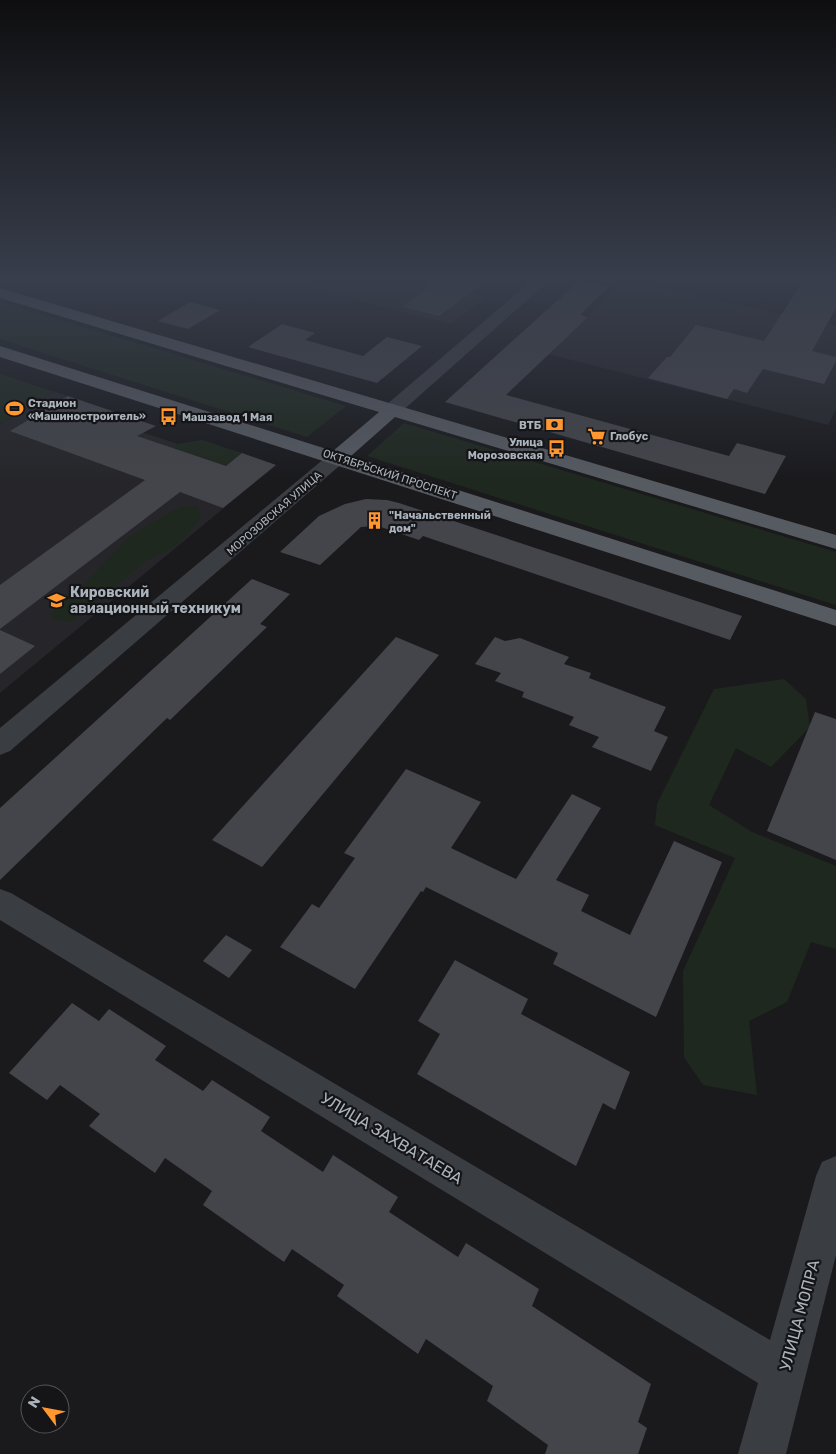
<svg xmlns="http://www.w3.org/2000/svg" width="836" height="1454" viewBox="0 0 836 1454" font-family="Rubik,sans-serif">
<style>
.built{fill:#26262a}
.green{fill:#1f281f}
.building{fill:#44454a}
.lines{fill:none;stroke-linecap:round;stroke-linejoin:round}
.minor{fill:#3a3d42;fill-rule:evenodd}
.primary{fill:#565a61;fill-rule:evenodd}
.labels{text-anchor:middle;stroke-width:4.5;stroke-linejoin:round;paint-order:stroke}
.far-poi-label{font-size:11px;font-weight:bold;fill:#abb4bd;stroke:#151518;text-anchor:start}
.far-street-label{font-size:11px;fill:#abb4bd;stroke:#151518}
.poi-label{font-size:14px;font-weight:bold;fill:#abb4bd;stroke:#151518;text-anchor:start}
.near-street-label{font-size:16px;fill:#abb4bd;stroke:#151518}
</style>
<rect width="100%" height="100%" fill="#1a1a1d"/>
<g class="built">
<path d="M 270,278 L 510,278 L 500,286 L 483,282 L 470,293 L 486,297 L 451,324 Z"/>
<path d="M 625,280 L 836,326 L 836,409 L 828,425 L 548,354 Z"/>
<path d="M 55,392 L 97,406 L 132,429 L 178,444 L 202,440 L 276,465 L 0,693 L 0,425 Z"/>
</g>
<g class="green">
<path d="M 0,302 L 346,406 L 307,437 L 0,339 Z"/>
<path d="M 0,374 L 55,392 L 0,425 Z"/>
<path d="M 404,423 L 836,552 L 836,605 L 367,456 Z"/>
<path d="M 202,440 L 242,453 L 225,466 L 173,449 L 178,444 Z"/>
<path d="M 185,506 L 198,507 L 200,520 L 178,545 L 148,560 L 72,621 L 52,620 L 54,601 L 82,586 L 130,536 L 170,512 Z"/>
<path d="M 784,679 L 806,699 L 810,727 L 771,767 L 736,748 L 709,805 L 752,832 L 836,866 L 836,949 L 811,942 L 787,1002 L 749,1021 L 757,1095 L 703,1085 L 684,1057 L 683,971 L 735,858 L 655,825 L 657,804 L 714,689 Z"/>
</g>
<g class="building">
<path d="M 441,278 L 490,278 L 439,316 L 402,307 Z"/>
<path d="M 805,278 L 836,278 L 836,308 L 812,351 L 836,357 L 836,361 L 824,384 L 763,369 L 747,393 L 734,389 L 727,399 L 648,378 L 667,357 L 670,357 L 696,325 L 764,341 Z"/>
<path d="M 579,281 L 608,287 L 580,315 L 588,317 L 506,395 L 729,456 L 737,443 L 786,456 L 765,494 L 445,402 Z"/>
<path d="M 190,302 L 220,310 L 188,329 L 158,321 Z"/>
<path d="M 282,324 L 315,333 L 305,340 L 363,356 L 387,337 L 422,346 L 377,383 L 248,347 Z"/>
<path d="M 68,396 L 156,426 L 137,436 L 226,466 L 242,453 L 276,465 L 223,508 L 180,492 L 0,629 L 0,585 L 145,480 L 10,431 Z"/>
<path d="M 366,499 L 387,500 L 399,503 L 742,616 L 730,640 L 423,536 L 419,540 L 378,526 L 361,527 L 320,565 L 280,552 L 319,516 L 345,504 Z"/>
<path d="M 252,579 L 290,594 L 260,624 L 267,627 L 170,720 L 167,718 L 0,880 L 0,808 Z"/>
<path d="M 0,630 L 35,646 L 0,674 Z"/>
<path d="M 396,637 L 439,655 L 262,867 L 212,840 Z"/>
<path d="M 495,637 L 505,641 L 520,638 L 569,657 L 564,664 L 591,673 L 589,678 L 666,707 L 654,731 L 668,737 L 651,771 L 592,747 L 599,737 L 569,725 L 574,717 L 522,697 L 524,692 L 495,681 L 501,673 L 475,664 Z"/>
<path d="M 815,712 L 836,719 L 836,860 L 767,831 Z"/>
<path d="M 406,769 L 481,802 L 451,848 L 516,879 L 572,794 L 601,808 L 556,880 L 589,895 L 581,911 L 630,935 L 674,841 L 722,862 L 656,1017 L 553,964 L 558,953 L 426,887 L 423,892 L 421,891 L 355,989 L 280,947 L 312,904 L 319,908 L 355,858 L 344,853 Z"/>
<path d="M 226,935 L 252,950 L 229,978 L 203,961 Z"/>
<path d="M 455,960 L 528,999 L 521,1014 L 630,1072 L 615,1110 L 603,1103 L 576,1166 L 417,1074 L 440,1034 L 418,1021 Z"/>
<path d="M 72,1003 L 99,1021 L 109,1009 L 166,1046 L 155,1060 L 203,1091 L 212,1080 L 270,1117 L 261,1131 L 323,1172 L 333,1155 L 398,1197 L 389,1212 L 458,1257 L 466,1243 L 539,1289 L 532,1306 L 651,1384 L 638,1422 L 647,1428 L 638,1454 L 545,1454 L 548,1445 L 487,1401 L 493,1386 L 426,1339 L 418,1354 L 337,1296 L 344,1285 L 292,1249 L 284,1262 L 203,1205 L 212,1191 L 165,1158 L 155,1173 L 89,1126 L 100,1114 L 60,1085 L 47,1100 L 9,1073 Z"/>
</g>
<g class="lines">
<g class="minor">
<path d="M 535,278 L 552,278 L 400,413 L 386,413 L 384,409 L 386,405 Z"/>
<path d="M 338,451 L 345,453 L 348,457 L 345,461 L 10,751 L 0,755 L 0,728 L 331,453 Z"/>
<path d="M 0,889 L 11,893 L 770,1340 L 816,1176 L 822,1162 L 836,1156 L 836,1255 L 786,1454 L 738,1454 L 758,1383 L 0,920 Z"/>
</g>
<path class="primary" d="M 0,288 L 836,535 L 836,549 L 395,417 L 351,456 L 836,610 L 836,626 L 0,357 L 0,346 L 333,451 L 379,412 L 0,298 Z"/>
</g>
<linearGradient id="sky" x2="0" y2="1"><stop stop-color="#0e0e10"/><stop offset="0.58" stop-color="#383e4c"/><stop offset="1" stop-color="#383e4c" stop-opacity="0"/></linearGradient>
<rect width="836" height="481" fill="url(#sky)"/>
<defs>
<symbol id="stadium-bare" viewBox="-9 -9 18 18"><path d="M0-5a6.5 5 0 1 0 0 10a6.5 5 0 1 0 0-10ZM-3.5-1.8h7v3.6h-7Z" fill="#ff962f" stroke="#151518" stroke-width="2.5" paint-order="stroke"/></symbol>
<symbol id="bus-bare" viewBox="-9 -9 18 18"><path d="M-5-6H5V4H4V6H2V4H-2V6H-4V4H-5ZM-3.5-4V0h7V-4ZM-3.5 1.2v1.5H-2V1.2ZM2 1.2v1.5H3.5V1.2Z" fill="#ff962f" stroke="#151518" stroke-width="2.5" paint-order="stroke"/></symbol>
<symbol id="bank-bare" viewBox="-9 -9 18 18"><path d="M-6-4H6V4H-6ZM0-2.3a2.3 2.3 0 1 0 0 4.6a2.3 2.3 0 1 0 0-4.6Z" fill="#ff962f" stroke="#151518" stroke-width="2.5" paint-order="stroke"/></symbol>
<symbol id="supermarket-bare" viewBox="-9 -9 18 18"><path d="M-6-5.5h2.5l.6 2H6L4.5 2H-2.5L-4.4-4H-6ZM-1.5 3.2a1.3 1.3 0 1 0 .1 0ZM3 3.2a1.3 1.3 0 1 0 .1 0Z" fill="#ff962f" stroke="#151518" stroke-width="2.5" paint-order="stroke"/></symbol>
<symbol id="building-bare" viewBox="-9 -9 18 18"><path d="M-4-6H4V6H1V3H-1V6H-4ZM-2.5-4.3h1.7v1.8h-1.7ZM.8-4.3h1.7v1.8H.8ZM-2.5-1h1.7V.8h-1.7ZM.8-1h1.7V.8H.8Z" fill="#ff962f" stroke="#151518" stroke-width="2.5" paint-order="stroke"/></symbol>
<symbol id="university-bare" viewBox="-9 -9 18 18"><path d="M0-5L7-2L0 1L-7-2ZM-4 1L0 2.5L4 1V4Q0 6-4 4Z" fill="#ff962f" stroke="#151518" stroke-width="2.5" paint-order="stroke"/></symbol>
</defs>
<g fill-rule="evenodd">
<use href="#stadium-bare" x="2" y="396" width="25" height="25"/>
<use href="#bus-bare" x="156" y="404" width="25" height="25"/>
<use href="#bank-bare" x="542" y="412" width="25" height="25"/>
<use href="#supermarket-bare" x="584" y="424" width="25" height="25"/>
<use href="#bus-bare" x="544" y="436" width="25" height="25"/>
<use href="#building-bare" x="362" y="508" width="25" height="25"/>
<use href="#university-bare" x="44" y="588" width="25" height="25"/>
</g>
<g class="labels">
<g class="far-poi-label">
<text x="28" y="407">Стадион<tspan x="28" dy="13">«Машиностроитель»</tspan></text>
<text x="182" y="421">Машзавод 1 Мая</text>
<text x="541" y="429" text-anchor="end">ВТБ</text>
<text x="610" y="440">Глобус</text>
<text x="543" y="446" text-anchor="end">Улица<tspan x="543" dy="13">Морозовская</tspan></text>
<text x="389" y="519">"Начальственный<tspan x="389" dy="13">дом"</tspan></text>
</g>
<g class="far-street-label">
<text transform="translate(390 474) rotate(18)" y="4">ОКТЯБРЬСКИЙ ПРОСПЕКТ</text>
<text transform="translate(274 513) rotate(-41)" y="4">МОРОЗОВСКАЯ УЛИЦА</text>
</g>
<g class="poi-label">
<text x="70" y="597">Кировский<tspan x="70" dy="16">авиационный техникум</tspan></text>
</g>
<g class="near-street-label">
<text transform="translate(392 1138) rotate(31)" y="6">УЛИЦА ЗАХВАТАЕВА</text>
<text transform="translate(799 1315) rotate(-75)" y="6">УЛИЦА МОПРА</text>
</g>
</g>
<g transform="translate(45 1409) rotate(302)"><circle r="24" fill="#151518" stroke="#51555a"/>
<path d="M0-4L9 19L0 12L-9 19Z" fill="#ff962f"/>
<text y="-8" font-size="14" font-weight="bold" text-anchor="middle" fill="#abb4bd">N</text>
</g>
</svg>
